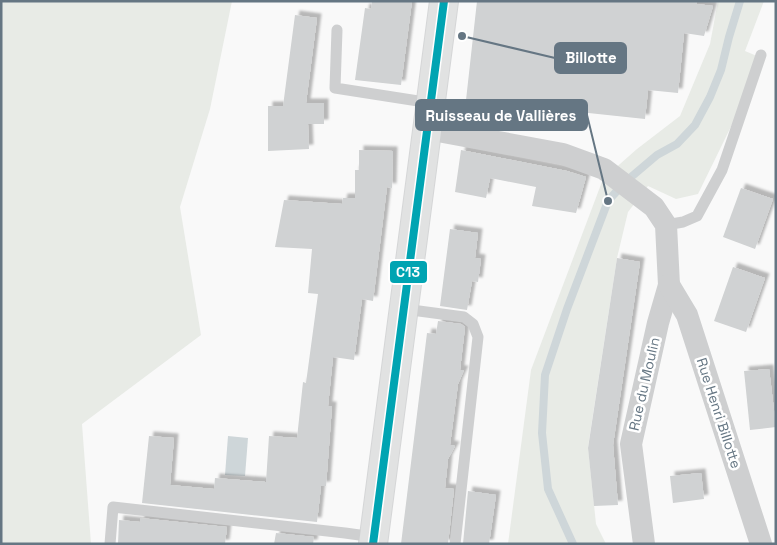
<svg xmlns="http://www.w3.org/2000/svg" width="777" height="545" viewBox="0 0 777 545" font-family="'Space Grotesk',sans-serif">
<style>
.green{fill:#e8ebe6}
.water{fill:#ced6d9}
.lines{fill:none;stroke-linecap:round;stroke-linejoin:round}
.stream{stroke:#ced6d9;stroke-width:8}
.building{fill:#d0d2d3;filter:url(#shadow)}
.secondary-casing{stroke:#d5d6d7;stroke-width:30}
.lane{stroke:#cecfd0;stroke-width:11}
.street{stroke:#cecfd0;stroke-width:22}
.secondary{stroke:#e1e2e2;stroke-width:28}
.bus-1-casing{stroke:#fff;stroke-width:11}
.bus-1{stroke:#00a4b2;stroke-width:8}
.labels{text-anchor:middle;stroke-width:5;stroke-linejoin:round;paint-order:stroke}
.street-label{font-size:14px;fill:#657683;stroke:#fff}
.leader{fill:none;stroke:#657683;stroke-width:2}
.callout-dot{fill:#657683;stroke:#fff;stroke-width:2}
.callout{fill:#657683;stroke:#657683;stroke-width:2}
.callout-label{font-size:15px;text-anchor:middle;font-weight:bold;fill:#fff}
.line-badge{stroke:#fff;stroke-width:2}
.badge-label{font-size:14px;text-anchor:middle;font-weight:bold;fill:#fff}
</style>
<defs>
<filter id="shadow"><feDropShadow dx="4.5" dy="-4.5" stdDeviation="1" flood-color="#0004"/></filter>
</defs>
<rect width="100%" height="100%" fill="#f9f9f9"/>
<g class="green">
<path d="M 1,1 L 232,1 L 210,109 L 180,207 L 201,335 L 82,424 L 91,544 L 1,544 Z"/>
<path d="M 718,1 L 764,1 L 745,51 L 764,59 L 698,194 L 676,199 L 648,186 L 628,212 L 617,258 L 588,447 L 596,524 L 606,544 L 508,544 L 531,370 L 603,179 L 637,149 L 680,116 L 710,44 Z"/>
</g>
<path class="water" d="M 228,436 L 248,438 L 245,476 L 225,475 Z"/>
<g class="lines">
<path class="stream" d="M 573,544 L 548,489 L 542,433 L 545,375 L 567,309 L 608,201 L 624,183 L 657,155 L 677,144 L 695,125 L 710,97 L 721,70 L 729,37 L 740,1"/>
</g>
<g class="building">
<path d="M 372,1 L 412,1 L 401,85 L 355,80 L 365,8 L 371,9 Z"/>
<path d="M 477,1 L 697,1 L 697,4 L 713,6 L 704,36 L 684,33 L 678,93 L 648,90 L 645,119 L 466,100 Z"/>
<path d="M 295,15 L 317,18 L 306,103 L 324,103 L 324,124 L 308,124 L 309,149 L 268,151 L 268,106 L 283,106 Z"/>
<path d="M 359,150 L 393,151 L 392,188 L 387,187 L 373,301 L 362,299 L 354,360 L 333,357 L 328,406 L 332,406 L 326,486 L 321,486 L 317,522 L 142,503 L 149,436 L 174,438 L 170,485 L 214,489 L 215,478 L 266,482 L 269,436 L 297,438 L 303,382 L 306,383 L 318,294 L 308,293 L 312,249 L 275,247 L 284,200 L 342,204 L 343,198 L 355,198 L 355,170 L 359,170 Z"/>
<path d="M 461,150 L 567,171 L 586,177 L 576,213 L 532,206 L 536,187 L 490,178 L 486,198 L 455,192 Z"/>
<path d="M 741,188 L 773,199 L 755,249 L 723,237 Z"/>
<path d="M 450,229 L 478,233 L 475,258 L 481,259 L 478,282 L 472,281 L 467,310 L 440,306 Z"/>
<path d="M 617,258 L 640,262 L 613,445 L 618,505 L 594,506 L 588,448 Z"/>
<path d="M 733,267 L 765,278 L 746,332 L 714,321 Z"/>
<path d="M 438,321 L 461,324 L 465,327 L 460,370 L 464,370 L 458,384 L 450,445 L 455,446 L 448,459 L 445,488 L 454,489 L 448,544 L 401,544 L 427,333 L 436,334 Z"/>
<path d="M 769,369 L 776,427 L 750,430 L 744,371 Z"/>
<path d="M 701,473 L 704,499 L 673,503 L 670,476 Z"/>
<path d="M 468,491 L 496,495 L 489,544 L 463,544 Z"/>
<path d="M 140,518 L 227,527 L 225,544 L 118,544 L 119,520 L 140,522 Z"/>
<path d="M 276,533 L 314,537 L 313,544 L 274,544 Z"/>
</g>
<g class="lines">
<defs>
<path id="secondary" d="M 373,544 L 444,1"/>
</defs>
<use href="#secondary" class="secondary-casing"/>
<g class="lane">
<path d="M 337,30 L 335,88 L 431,103"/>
<path d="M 666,225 L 683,222 L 697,216 L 722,170 L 761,55"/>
<path d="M 404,309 L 464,317 L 473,324 L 478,337 L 455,544"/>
<path d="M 110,544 L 113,507 L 345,533 L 374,537"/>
</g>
<g class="street">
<path d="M 427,129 L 563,154 L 604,169 L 654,207 L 666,225 L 669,285 L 658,323 L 631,444 L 644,544"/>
<path d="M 669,285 L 687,315 L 761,544"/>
</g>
<use href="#secondary" class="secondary"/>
<defs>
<path id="bus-1" d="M 373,544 L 444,1"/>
</defs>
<use href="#bus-1" class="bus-1-casing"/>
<use href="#bus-1" class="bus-1"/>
</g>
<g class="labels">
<g class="street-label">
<text transform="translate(644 384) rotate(-77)" y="5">Rue du Moulin</text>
<text transform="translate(719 413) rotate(72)" y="5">Rue Henri Billotte</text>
</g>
</g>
<path class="leader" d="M462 36L555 58M608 201L587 115"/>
<g class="callout-dot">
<circle cx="462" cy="36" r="5"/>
<circle cx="608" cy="201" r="5"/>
</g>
<g class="callout">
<rect x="555" y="43" width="71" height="30" rx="5"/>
<rect x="416" y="100" width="171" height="30" rx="5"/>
</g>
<g class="callout-label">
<text x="591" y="63">Billotte</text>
<text x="501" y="121">Ruisseau de Vallières</text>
</g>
<rect class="line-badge" x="389" y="260" width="39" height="24" rx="5" fill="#00a4b2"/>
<g class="badge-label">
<text x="408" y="277">C13</text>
</g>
<rect width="777" height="545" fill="none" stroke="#657683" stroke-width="5"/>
</svg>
